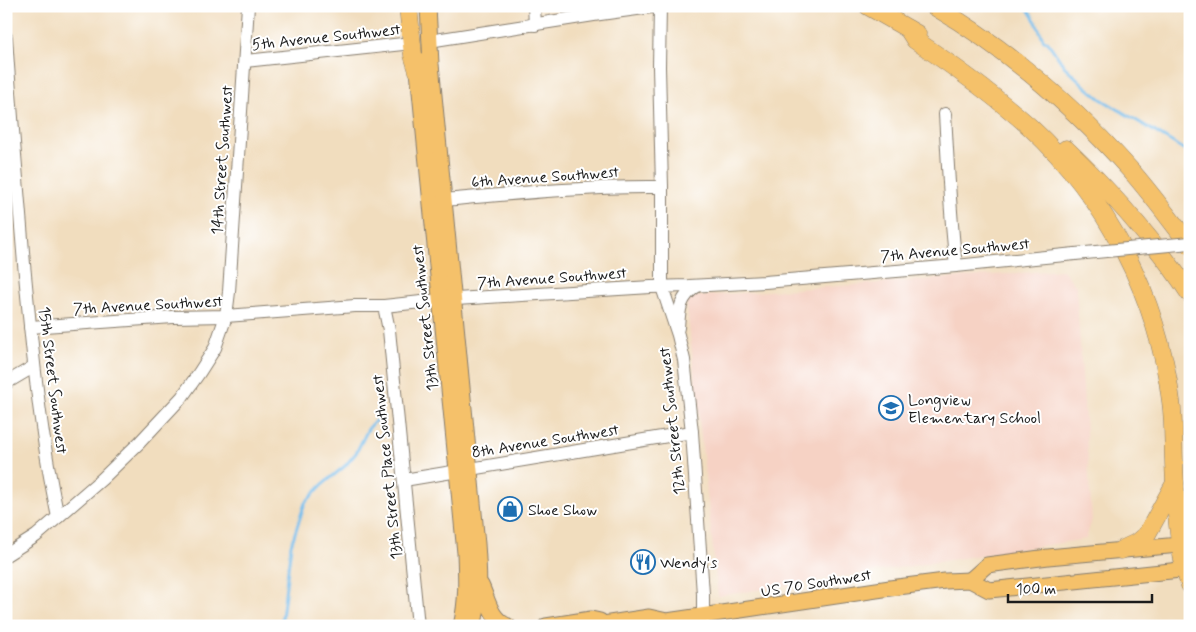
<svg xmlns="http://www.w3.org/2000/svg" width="1196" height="632" viewBox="0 0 1196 632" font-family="Mynerve,sans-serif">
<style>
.built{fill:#f6d2c4}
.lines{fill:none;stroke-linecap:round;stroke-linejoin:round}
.stream{stroke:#73bceb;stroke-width:3}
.minor-casing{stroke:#867c6d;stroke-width:14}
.major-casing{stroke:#867c6d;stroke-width:17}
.highway-casing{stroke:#867c6d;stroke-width:19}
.minor{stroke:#fff;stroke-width:12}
.major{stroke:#f5c16b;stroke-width:15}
.highway{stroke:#f5c16b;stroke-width:18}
.minor-bridge-casing{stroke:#867c6d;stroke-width:14;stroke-linecap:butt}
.minor-bridge{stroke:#fff;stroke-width:12}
.labels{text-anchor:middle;stroke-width:4;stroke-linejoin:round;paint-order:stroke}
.street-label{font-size:16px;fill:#1c1c1c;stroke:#fff}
.poi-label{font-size:16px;fill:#1c1c1c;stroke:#fff;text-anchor:start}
</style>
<rect width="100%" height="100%" fill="#fff"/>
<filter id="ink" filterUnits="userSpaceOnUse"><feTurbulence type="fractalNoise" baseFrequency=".02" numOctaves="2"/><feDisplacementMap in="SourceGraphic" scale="10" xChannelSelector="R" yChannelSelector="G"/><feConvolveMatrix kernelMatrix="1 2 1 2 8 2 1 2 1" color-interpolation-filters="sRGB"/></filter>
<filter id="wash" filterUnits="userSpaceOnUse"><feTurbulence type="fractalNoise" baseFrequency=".0096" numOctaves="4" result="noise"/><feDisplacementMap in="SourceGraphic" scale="20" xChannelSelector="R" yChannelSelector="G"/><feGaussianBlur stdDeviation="1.12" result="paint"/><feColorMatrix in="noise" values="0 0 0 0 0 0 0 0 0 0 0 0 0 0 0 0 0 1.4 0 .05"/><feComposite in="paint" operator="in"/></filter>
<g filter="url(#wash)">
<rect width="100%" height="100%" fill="#f1ddbe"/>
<path class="built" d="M 1063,270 L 1076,286 L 1092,519 L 1086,539 L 718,596 L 686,297 Z"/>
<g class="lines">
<g class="stream">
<path d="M 1026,6 L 1036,22 L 1044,41 L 1047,41 L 1064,66 L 1086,87 L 1101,99 L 1190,153"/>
<path d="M 281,626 L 291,545 L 305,503 L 322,485 L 345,466 L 356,453 L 368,429 L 377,419"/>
</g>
</g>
</g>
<g filter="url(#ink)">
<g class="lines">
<defs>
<g id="minor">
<path d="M 534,6 L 535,25"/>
<path d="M 660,6 L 659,67 L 662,187 L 662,287 L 678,335 L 684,360 L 692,432 L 703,594 L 703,626"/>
<path d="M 6,37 C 11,113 18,188 24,264 C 32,349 40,434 58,517"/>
<path d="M 429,41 L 600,14 L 659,6"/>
<path d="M 245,61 L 412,43"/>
<path d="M 945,114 C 948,165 950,215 956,266"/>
<path d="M 435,201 C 510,194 586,186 662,187"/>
<path d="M 384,306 L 389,330 L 418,626"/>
<path d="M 30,327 L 173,317 L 226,316 L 355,306 L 384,306 L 440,300 L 651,287 L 689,286 L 765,282 L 956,266 L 1075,254"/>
<path d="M 678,328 C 679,309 680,297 697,286"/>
<path d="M 6,383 L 33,367"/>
<path d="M 404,480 L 692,432"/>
<path d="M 6,555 L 36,536 L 102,479 L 139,443 L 182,397 L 199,373 L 215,348 L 226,316 L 229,292 L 248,6"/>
</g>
<g id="major">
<path d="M 428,6 L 431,64 L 477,544 C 479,571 481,599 473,626"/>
<path d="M 419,60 L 418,71 L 465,553 C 466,578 467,601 461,626"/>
<path d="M 970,580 L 987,565 L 1048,557 L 1190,544"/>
<path d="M 481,585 C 488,599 490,619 508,626"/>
<path d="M 546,626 L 591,619 L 600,621"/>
<path d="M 590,626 L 649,617 L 667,621 L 890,588 L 945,581 L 970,580 L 989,590 L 1190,569"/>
</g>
<g id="highway">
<path d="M 408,6 L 413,55 L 418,71"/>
<path d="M 868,6 L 917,34"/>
<path d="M 934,6 C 1009,50 1076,109 1133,173 C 1153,196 1171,221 1190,245"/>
<path d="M 908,29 L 915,40 C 955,67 994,95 1030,127 C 1107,198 1158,297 1171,401 C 1174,421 1173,441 1174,462 C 1175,488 1176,515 1180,541 C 1182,557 1184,570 1190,585"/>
<path d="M 1066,149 C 1112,193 1155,241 1190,294"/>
<path d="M 1121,550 L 1136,543 L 1147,534 L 1175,483"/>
</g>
</defs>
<use href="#minor" class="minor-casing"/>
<use href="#major" class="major-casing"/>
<use href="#highway" class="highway-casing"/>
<use href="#minor" class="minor"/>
<use href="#major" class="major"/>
<use href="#highway" class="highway"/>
<defs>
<path id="minor-bridge" d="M 1075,254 L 1190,243"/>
</defs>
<use href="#minor-bridge" class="minor-bridge-casing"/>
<use href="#minor-bridge" class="minor-bridge"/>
</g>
</g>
<defs>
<symbol id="school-ring" viewBox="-11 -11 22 22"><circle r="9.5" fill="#fff" stroke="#1f6fb2" stroke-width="1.5"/><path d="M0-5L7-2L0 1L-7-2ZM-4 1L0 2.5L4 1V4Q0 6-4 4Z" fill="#1f6fb2"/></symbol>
<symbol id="shop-ring" viewBox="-11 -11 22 22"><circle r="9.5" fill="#fff" stroke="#1f6fb2" stroke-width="1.5"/><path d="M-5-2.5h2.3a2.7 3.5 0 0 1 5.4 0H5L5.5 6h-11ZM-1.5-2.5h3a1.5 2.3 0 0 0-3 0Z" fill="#1f6fb2"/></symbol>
<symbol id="restaurant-ring" viewBox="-11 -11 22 22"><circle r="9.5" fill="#fff" stroke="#1f6fb2" stroke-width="1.5"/><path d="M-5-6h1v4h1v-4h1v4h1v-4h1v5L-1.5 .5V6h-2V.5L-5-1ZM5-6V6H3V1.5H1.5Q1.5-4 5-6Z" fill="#1f6fb2"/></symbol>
</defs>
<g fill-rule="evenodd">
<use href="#school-ring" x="877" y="394" width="28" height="28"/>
<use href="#shop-ring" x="496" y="495" width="28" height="28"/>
<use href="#restaurant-ring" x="629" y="548" width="28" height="28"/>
</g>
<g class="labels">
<g class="street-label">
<text transform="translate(326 36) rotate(-6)" y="6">5th Avenue Southwest</text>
<text transform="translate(221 160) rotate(-86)" y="6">14th Street Southwest</text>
<text transform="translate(545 176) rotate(-4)" y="6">6th Avenue Southwest</text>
<text transform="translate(955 249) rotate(-5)" y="6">7th Avenue Southwest</text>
<text transform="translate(552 277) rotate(-4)" y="6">7th Avenue Southwest</text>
<text transform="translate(148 304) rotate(-3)" y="6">7th Avenue Southwest</text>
<text transform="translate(424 318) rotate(-96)" y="6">13th Street Southwest</text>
<text transform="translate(54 380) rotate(83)" y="6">15th Street Southwest</text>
<text transform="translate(671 421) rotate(-96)" y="6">12th Street Southwest</text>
<text transform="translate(545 440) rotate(-9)" y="6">8th Avenue Southwest</text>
<text transform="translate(386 467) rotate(-96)" y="6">13th Street Place Southwest</text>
<text transform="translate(816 582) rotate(-9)" y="6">US 70 Southwest</text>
</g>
<g class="poi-label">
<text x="908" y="405">Longview<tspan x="908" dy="18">Elementary School</tspan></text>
<text x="528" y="515">Shoe Show</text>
<text x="660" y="568">Wendy's</text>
</g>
</g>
<rect width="1196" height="632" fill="none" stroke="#fff" stroke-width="25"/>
<path d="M1008 594v8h144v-8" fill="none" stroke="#1c1c1c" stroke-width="2.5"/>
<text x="1016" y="594" font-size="15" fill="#1c1c1c" stroke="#ffffff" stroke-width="4" paint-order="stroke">100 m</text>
</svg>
